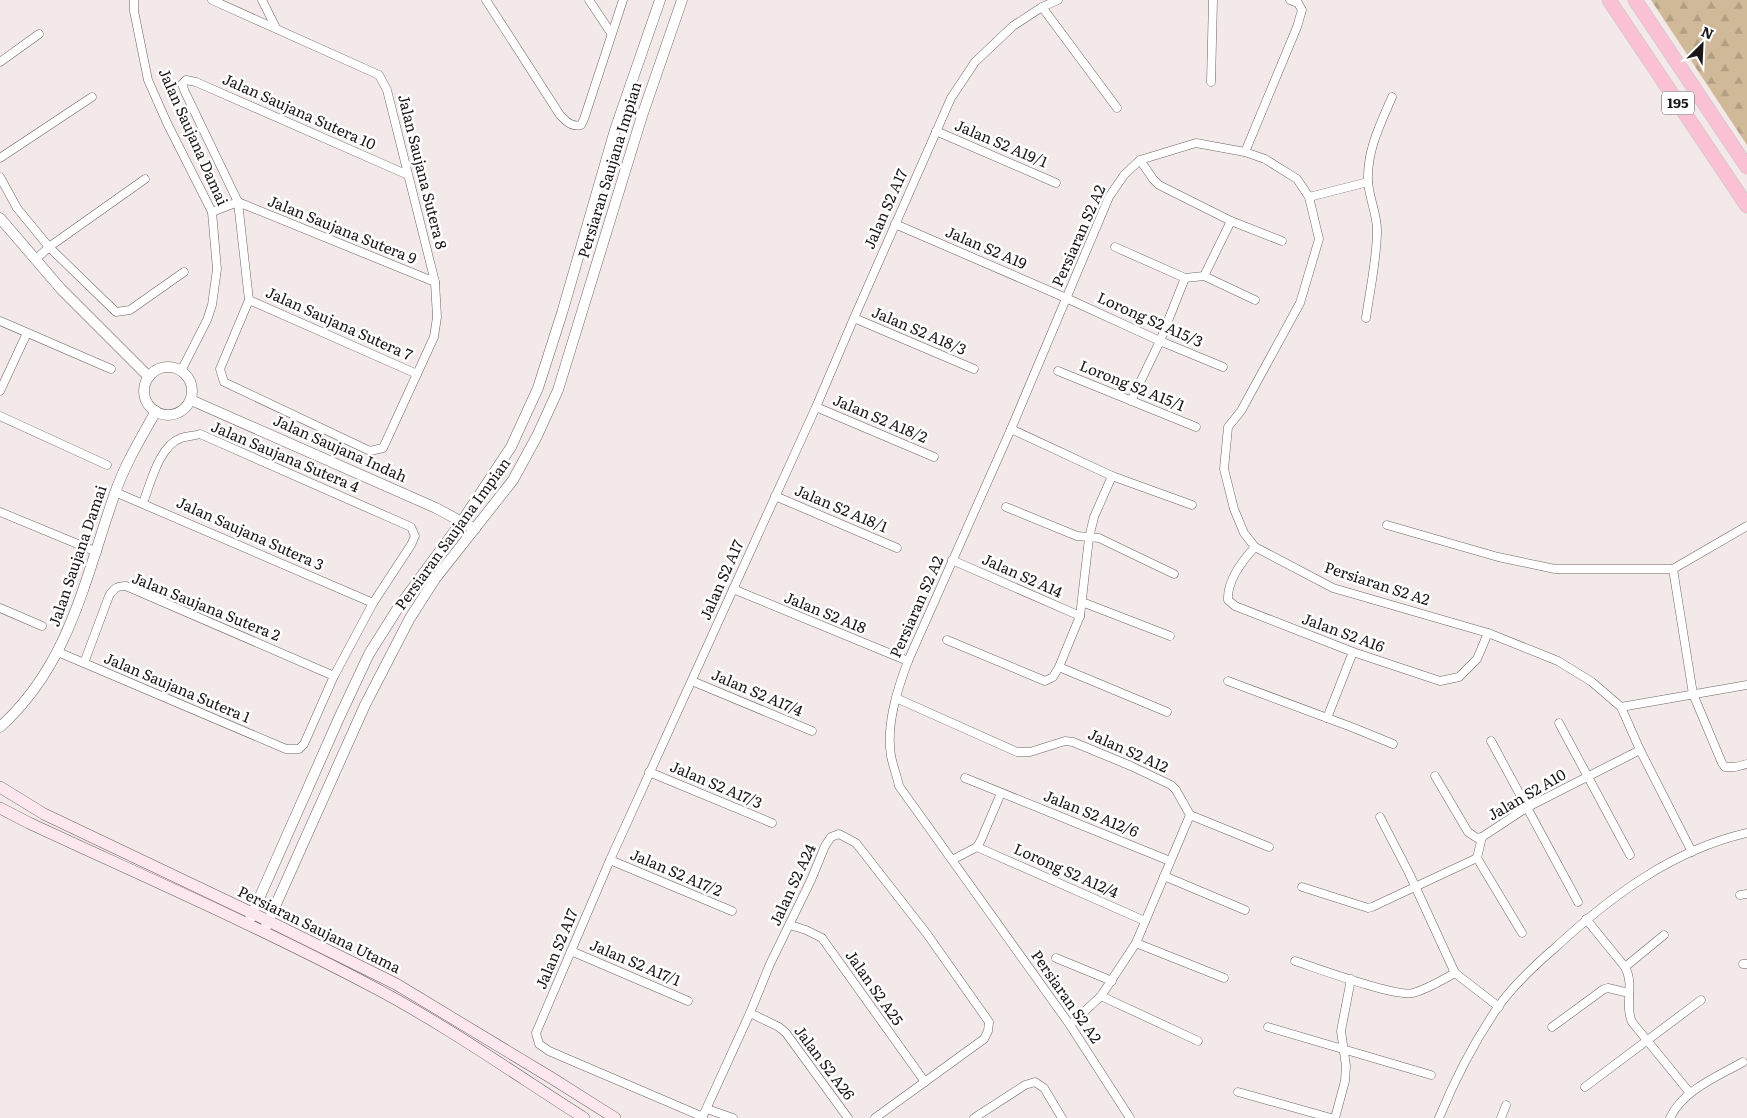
<svg xmlns="http://www.w3.org/2000/svg" width="1747" height="1118" viewBox="0 0 1747 1118" font-family="Literata,serif">
<style>
.forest{fill:url(#forest-firs)}
.lines{fill:none;stroke-linecap:round;stroke-linejoin:round}
.minor-casing{stroke:#6d6665;stroke-width:9}
.tertiary-casing{stroke:#6d6665;stroke-width:11}
.secondary-casing{stroke:#6d6665;stroke-width:12}
.trunk-casing{stroke:#c8c7c7;stroke-width:15}
.minor{stroke:#fff;stroke-width:8}
.tertiary{stroke:#fff;stroke-width:10}
.secondary{stroke:#fde7ef;stroke-width:11}
.trunk{stroke:#fac0d4;stroke-width:14}
.labels{text-anchor:middle;stroke-width:5;stroke-linejoin:round;paint-order:stroke}
.shield{fill:#fff;stroke:#5f5d5d;stroke-width:1}
.shield-label{font-size:14px;font-weight:bold;fill:#1b1717}
.street-label{font-size:15px;fill:#1b1717;stroke:#fff}
</style>
<defs>
<pattern id="forest-firs" width="22" height="20" patternUnits="userSpaceOnUse" patternTransform="scale(1.25)"><rect width="22" height="20" fill="#d0b998"/><path d="M5 1l3.5 6h-7zM16 11l3.5 6h-7z" fill="#b29e82"/></pattern>
</defs>
<rect width="100%" height="100%" fill="#f2e9e8"/>
<path class="forest" d="M 1651,0 L 1747,0 L 1747,145 Z"/>
<g class="lines">
<defs>
<g id="minor">
<path d="M 134,0 L 134,11 L 148,80 L 167,123 L 212,212 L 217,269 L 212,305 L 207,320 L 181,371"/>
<path d="M 212,0 L 379,75 L 387,90 L 435,282 L 437,317 L 434,337 L 383,448 L 370,451 L 224,382 L 220,369 L 249,300 L 238,202 L 185,92 L 182,84 L 186,80 L 196,82 L 408,175"/>
<path d="M 262,0 L 276,28"/>
<path d="M 486,0 L 560,115 C 567,122 571,127 581,125 L 584,119 L 623,0"/>
<path d="M 589,0 L 611,33"/>
<path d="M 1042,7 L 1117,108"/>
<path d="M 0,62 L 39,34"/>
<path d="M 1211,82 L 1213,0"/>
<path d="M 936,131 L 1056,183"/>
<path d="M 1245,152 L 1297,27 L 1302,10 L 1298,3 L 1290,0"/>
<path d="M 0,158 L 92,97"/>
<path d="M 1140,160 L 1153,179 L 1159,185 L 1231,221 L 1282,241"/>
<path d="M 0,177 L 17,208 L 49,247 L 116,312 L 130,310 L 184,272"/>
<path d="M 1309,197 L 1368,182"/>
<path d="M 238,202 L 435,282"/>
<path d="M 212,212 L 238,202"/>
<path d="M 895,224 L 1066,298 L 1160,341 L 1223,367"/>
<path d="M 1115,247 L 1185,278 L 1204,276 L 1255,300"/>
<path d="M 35,260 L 49,247 L 145,179"/>
<path d="M 1204,276 L 1231,221"/>
<path d="M 249,300 L 417,374"/>
<path d="M 854,318 L 974,369"/>
<path d="M 1366,318 C 1370,289 1377,259 1377,230 C 1377,214 1369,198 1368,181 C 1367,150 1380,125 1392,97"/>
<path d="M 0,321 L 111,369"/>
<path d="M 1058,371 L 1196,427"/>
<path d="M 0,391 L 27,333"/>
<path d="M 1131,401 L 1160,341 L 1185,278"/>
<path d="M 816,407 L 934,457"/>
<path d="M 0,416 L 107,465"/>
<path d="M 1011,429 L 1112,476 L 1192,505"/>
<path d="M 115,492 L 373,603"/>
<path d="M 775,496 L 897,548"/>
<path d="M 1006,507 L 1077,536 L 1099,538 L 1174,574"/>
<path d="M 0,512 L 97,552"/>
<path d="M 1387,525 L 1498,557 L 1555,569 L 1673,569 L 1747,526"/>
<path d="M 1255,547 C 1242,561 1227,580 1228,600 L 1235,606 L 1353,652 L 1440,681 L 1459,677 L 1477,659 L 1488,633"/>
<path d="M 952,560 L 1080,616"/>
<path d="M 1673,569 L 1693,694 L 1722,763 L 1725,767 L 1735,767 L 1747,764"/>
<path d="M 733,589 L 908,661"/>
<path d="M 1082,602 L 1170,636"/>
<path d="M 0,608 L 42,626"/>
<path d="M 947,640 L 1045,681 L 1053,677 L 1059,667 L 1080,616 L 1089,538 L 1094,517 L 1112,476"/>
<path d="M 58,652 L 286,749 L 299,749 L 304,744 L 334,676 L 373,603 L 411,545 L 415,536 L 411,527 L 200,434 C 194,436 187,436 181,438 C 159,446 151,482 143,503"/>
<path d="M 84,663 L 109,596 C 114,588 117,586 126,586 L 334,676"/>
<path d="M 1059,667 L 1167,712"/>
<path d="M 692,681 L 812,731"/>
<path d="M 1228,681 L 1354,728 L 1393,744"/>
<path d="M 896,698 L 1017,752 L 1030,752 L 1065,741 L 1073,742 L 1131,766 L 1171,785 L 1176,790 L 1190,815 L 1136,943 L 1101,996 L 1070,1025"/>
<path d="M 1621,707 L 1747,685"/>
<path d="M 1327,718 L 1353,652"/>
<path d="M 1559,723 L 1630,855"/>
<path d="M 1491,741 L 1578,902"/>
<path d="M 649,772 L 772,823"/>
<path d="M 1435,776 L 1468,832 L 1477,838 L 1482,837"/>
<path d="M 965,778 L 1170,861"/>
<path d="M 1190,815 L 1269,847"/>
<path d="M 1380,817 L 1409,873 L 1455,973 L 1499,1007"/>
<path d="M 977,847 L 1145,921"/>
<path d="M 1477,858 L 1482,837 L 1526,808 L 1640,750"/>
<path d="M 1477,858 L 1522,933"/>
<path d="M 610,860 L 732,911"/>
<path d="M 952,860 L 977,847 L 981,840 L 1001,793"/>
<path d="M 1164,876 L 1245,910"/>
<path d="M 1302,887 L 1368,908 L 1372,907 L 1477,858"/>
<path d="M 1740,895 L 1747,894"/>
<path d="M 1586,919 L 1625,967 C 1635,985 1624,1004 1632,1022 L 1690,1093"/>
<path d="M 790,925 L 806,930 L 822,938 L 925,1082"/>
<path d="M 1136,943 L 1224,978"/>
<path d="M 571,951 L 688,1001"/>
<path d="M 1056,958 L 1112,981"/>
<path d="M 1295,961 C 1316,968 1397,998 1413,993 C 1428,989 1442,980 1455,973"/>
<path d="M 1743,964 L 1747,964"/>
<path d="M 1625,967 L 1664,935"/>
<path d="M 1101,996 L 1198,1041"/>
<path d="M 750,1013 L 779,1027 L 786,1033 L 848,1118"/>
<path d="M 1268,1027 L 1431,1075"/>
<path d="M 1552,1027 L 1604,989 L 1608,988 L 1629,993"/>
<path d="M 1585,1087 L 1701,1000"/>
<path d="M 1238,1092 L 1331,1118"/>
<path d="M 707,1109 L 733,1118"/>
<path d="M 703,1117 L 549,1051 L 539,1044 L 536,1033 L 610,860 L 816,407 L 854,318 L 951,98 L 975,62 L 1013,26 L 1042,7 L 1058,0"/>
<path d="M 702,1118 L 750,1013 L 770,964 L 811,880 L 825,846 L 831,837 L 839,834 L 856,843 L 927,934 L 989,1022 L 988,1031 L 984,1039 L 875,1118"/>
<path d="M 974,1118 L 1025,1085 L 1035,1082 L 1044,1088 L 1062,1118"/>
<path d="M 1130,1118 L 1070,1025 L 899,786 C 897,776 893,766 891,756 C 886,725 897,690 908,661 L 1011,429 L 1109,197 L 1124,175 L 1140,160 L 1196,143 L 1245,152 L 1265,159 L 1297,179 L 1309,197 L 1319,239 L 1300,303 L 1241,411 L 1228,427 L 1224,469 L 1234,509 L 1244,533 L 1255,547 L 1333,588 L 1488,633 L 1558,661 L 1592,682 L 1621,707 L 1640,750 L 1692,852"/>
<path d="M 1335,1118 L 1345,1081 L 1346,1066 L 1341,1031 L 1351,979"/>
<path d="M 1439,1118 C 1455,1079 1474,1042 1498,1007 C 1514,984 1535,965 1556,947 C 1611,896 1673,850 1747,833"/>
<path d="M 1501,1118 L 1506,1105"/>
<path d="M 1670,1118 C 1683,1090 1717,1077 1743,1062"/>
</g>
<g id="tertiary">
<path d="M 0,218 L 61,289 L 149,377"/>
<circle cx="168" cy="391" r="24"/>
<path d="M 191,400 L 436,508 L 475,529"/>
<path d="M 0,727 C 70,664 85,578 115,493 C 125,464 141,438 156,411"/>
<path d="M 250,919 L 339,718 L 369,654 L 398,608 L 462,521 L 511,447 L 538,388 L 562,313 L 615,130 L 660,0"/>
<path d="M 264,931 L 365,705 L 410,618 L 435,579 L 513,480 L 537,436 L 558,390 L 642,116 L 682,0"/>
</g>
<g id="secondary">
<path d="M 0,787 L 44,814 L 252,913 L 396,984 L 550,1077 L 615,1118"/>
<path d="M 0,808 L 29,823 C 145,877 262,928 375,988 C 447,1026 515,1074 584,1118"/>
</g>
<g id="trunk">
<path d="M 1609,0 L 1747,206"/>
<path d="M 1635,0 L 1747,167"/>
</g>
</defs>
<use href="#minor" class="minor-casing"/>
<use href="#tertiary" class="tertiary-casing"/>
<use href="#secondary" class="secondary-casing"/>
<use href="#trunk" class="trunk-casing"/>
<use href="#minor" class="minor"/>
<use href="#tertiary" class="tertiary"/>
<use href="#secondary" class="secondary"/>
<use href="#trunk" class="trunk"/>
</g>
<g class="labels">
<rect class="shield" x="1662" y="91.5" width="32" height="23" rx="4"/>
<g class="shield-label">
<text x="1678" y="108">195</text>
</g>
<g class="street-label">
<text transform="translate(299 112) rotate(24)" y="5">Jalan Saujana Sutera 10</text>
<text transform="translate(193 137) rotate(66)" y="5">Jalan Saujana Damai</text>
<text transform="translate(1001 144) rotate(23)" y="5">Jalan S2 A19/1</text>
<text transform="translate(610 170) rotate(-73)" y="5">Persiaran Saujana Impian</text>
<text transform="translate(422 172) rotate(76)" y="5">Jalan Saujana Sutera 8</text>
<text transform="translate(886 209) rotate(-66)" y="5">Jalan S2 A17</text>
<text transform="translate(342 230) rotate(22)" y="5">Jalan Saujana Sutera 9</text>
<text transform="translate(1079 236) rotate(-66)" y="5">Persiaran S2 A2</text>
<text transform="translate(986 248) rotate(23)" y="5">Jalan S2 A19</text>
<text transform="translate(1150 320) rotate(24)" y="5">Lorong S2 A15/3</text>
<text transform="translate(339 324) rotate(24)" y="5">Jalan Saujana Sutera 7</text>
<text transform="translate(919 331) rotate(23)" y="5">Jalan S2 A18/3</text>
<text transform="translate(1132 386) rotate(22)" y="5">Lorong S2 A15/1</text>
<text transform="translate(880 419) rotate(23)" y="5">Jalan S2 A18/2</text>
<text transform="translate(340 449) rotate(24)" y="5">Jalan Saujana Indah</text>
<text transform="translate(285 457) rotate(23)" y="5">Jalan Saujana Sutera 4</text>
<text transform="translate(841 509) rotate(23)" y="5">Jalan S2 A18/1</text>
<text transform="translate(250 534) rotate(24)" y="5">Jalan Saujana Sutera 3</text>
<text transform="translate(453 534) rotate(-54)" y="5">Persiaran Saujana Impian</text>
<text transform="translate(78 556) rotate(-71)" y="5">Jalan Saujana Damai</text>
<text transform="translate(1022 576) rotate(24)" y="5">Jalan S2 A14</text>
<text transform="translate(722 580) rotate(-66)" y="5">Jalan S2 A17</text>
<text transform="translate(1377 584) rotate(18)" y="5">Persiaran S2 A2</text>
<text transform="translate(206 607) rotate(22)" y="5">Jalan Saujana Sutera 2</text>
<text transform="translate(917 607) rotate(-66)" y="5">Persiaran S2 A2</text>
<text transform="translate(825 613) rotate(22)" y="5">Jalan S2 A18</text>
<text transform="translate(1343 633) rotate(20)" y="5">Jalan S2 A16</text>
<text transform="translate(177 688) rotate(23)" y="5">Jalan Saujana Sutera 1</text>
<text transform="translate(757 693) rotate(23)" y="5">Jalan S2 A17/4</text>
<text transform="translate(1128 751) rotate(24)" y="5">Jalan S2 A12</text>
<text transform="translate(716 785) rotate(23)" y="5">Jalan S2 A17/3</text>
<text transform="translate(1527 795) rotate(-30)" y="5">Jalan S2 A10</text>
<text transform="translate(1091 814) rotate(22)" y="5">Jalan S2 A12/6</text>
<text transform="translate(1066 871) rotate(24)" y="5">Lorong S2 A12/4</text>
<text transform="translate(676 873) rotate(23)" y="5">Jalan S2 A17/2</text>
<text transform="translate(793 885) rotate(-65)" y="5">Jalan S2 A24</text>
<text transform="translate(319 930) rotate(26)" y="5">Persiaran Saujana Utama</text>
<text transform="translate(557 949) rotate(-67)" y="5">Jalan S2 A17</text>
<text transform="translate(635 963) rotate(23)" y="5">Jalan S2 A17/1</text>
<text transform="translate(874 988) rotate(55)" y="5">Jalan S2 A25</text>
<text transform="translate(1066 997) rotate(55)" y="5">Persiaran S2 A2</text>
<text transform="translate(824 1063) rotate(53)" y="5">Jalan S2 A26</text>
</g>
</g>
<g transform="translate(1702 45) rotate(24)" stroke="#ffffff" stroke-width="4" paint-order="stroke">
<path d="M0-4L9 19L0 12L-9 19Z" fill="#1b1717"/>
<text y="-8" font-size="14" font-weight="bold" text-anchor="middle" fill="#1b1717">N</text>
</g>
</svg>
